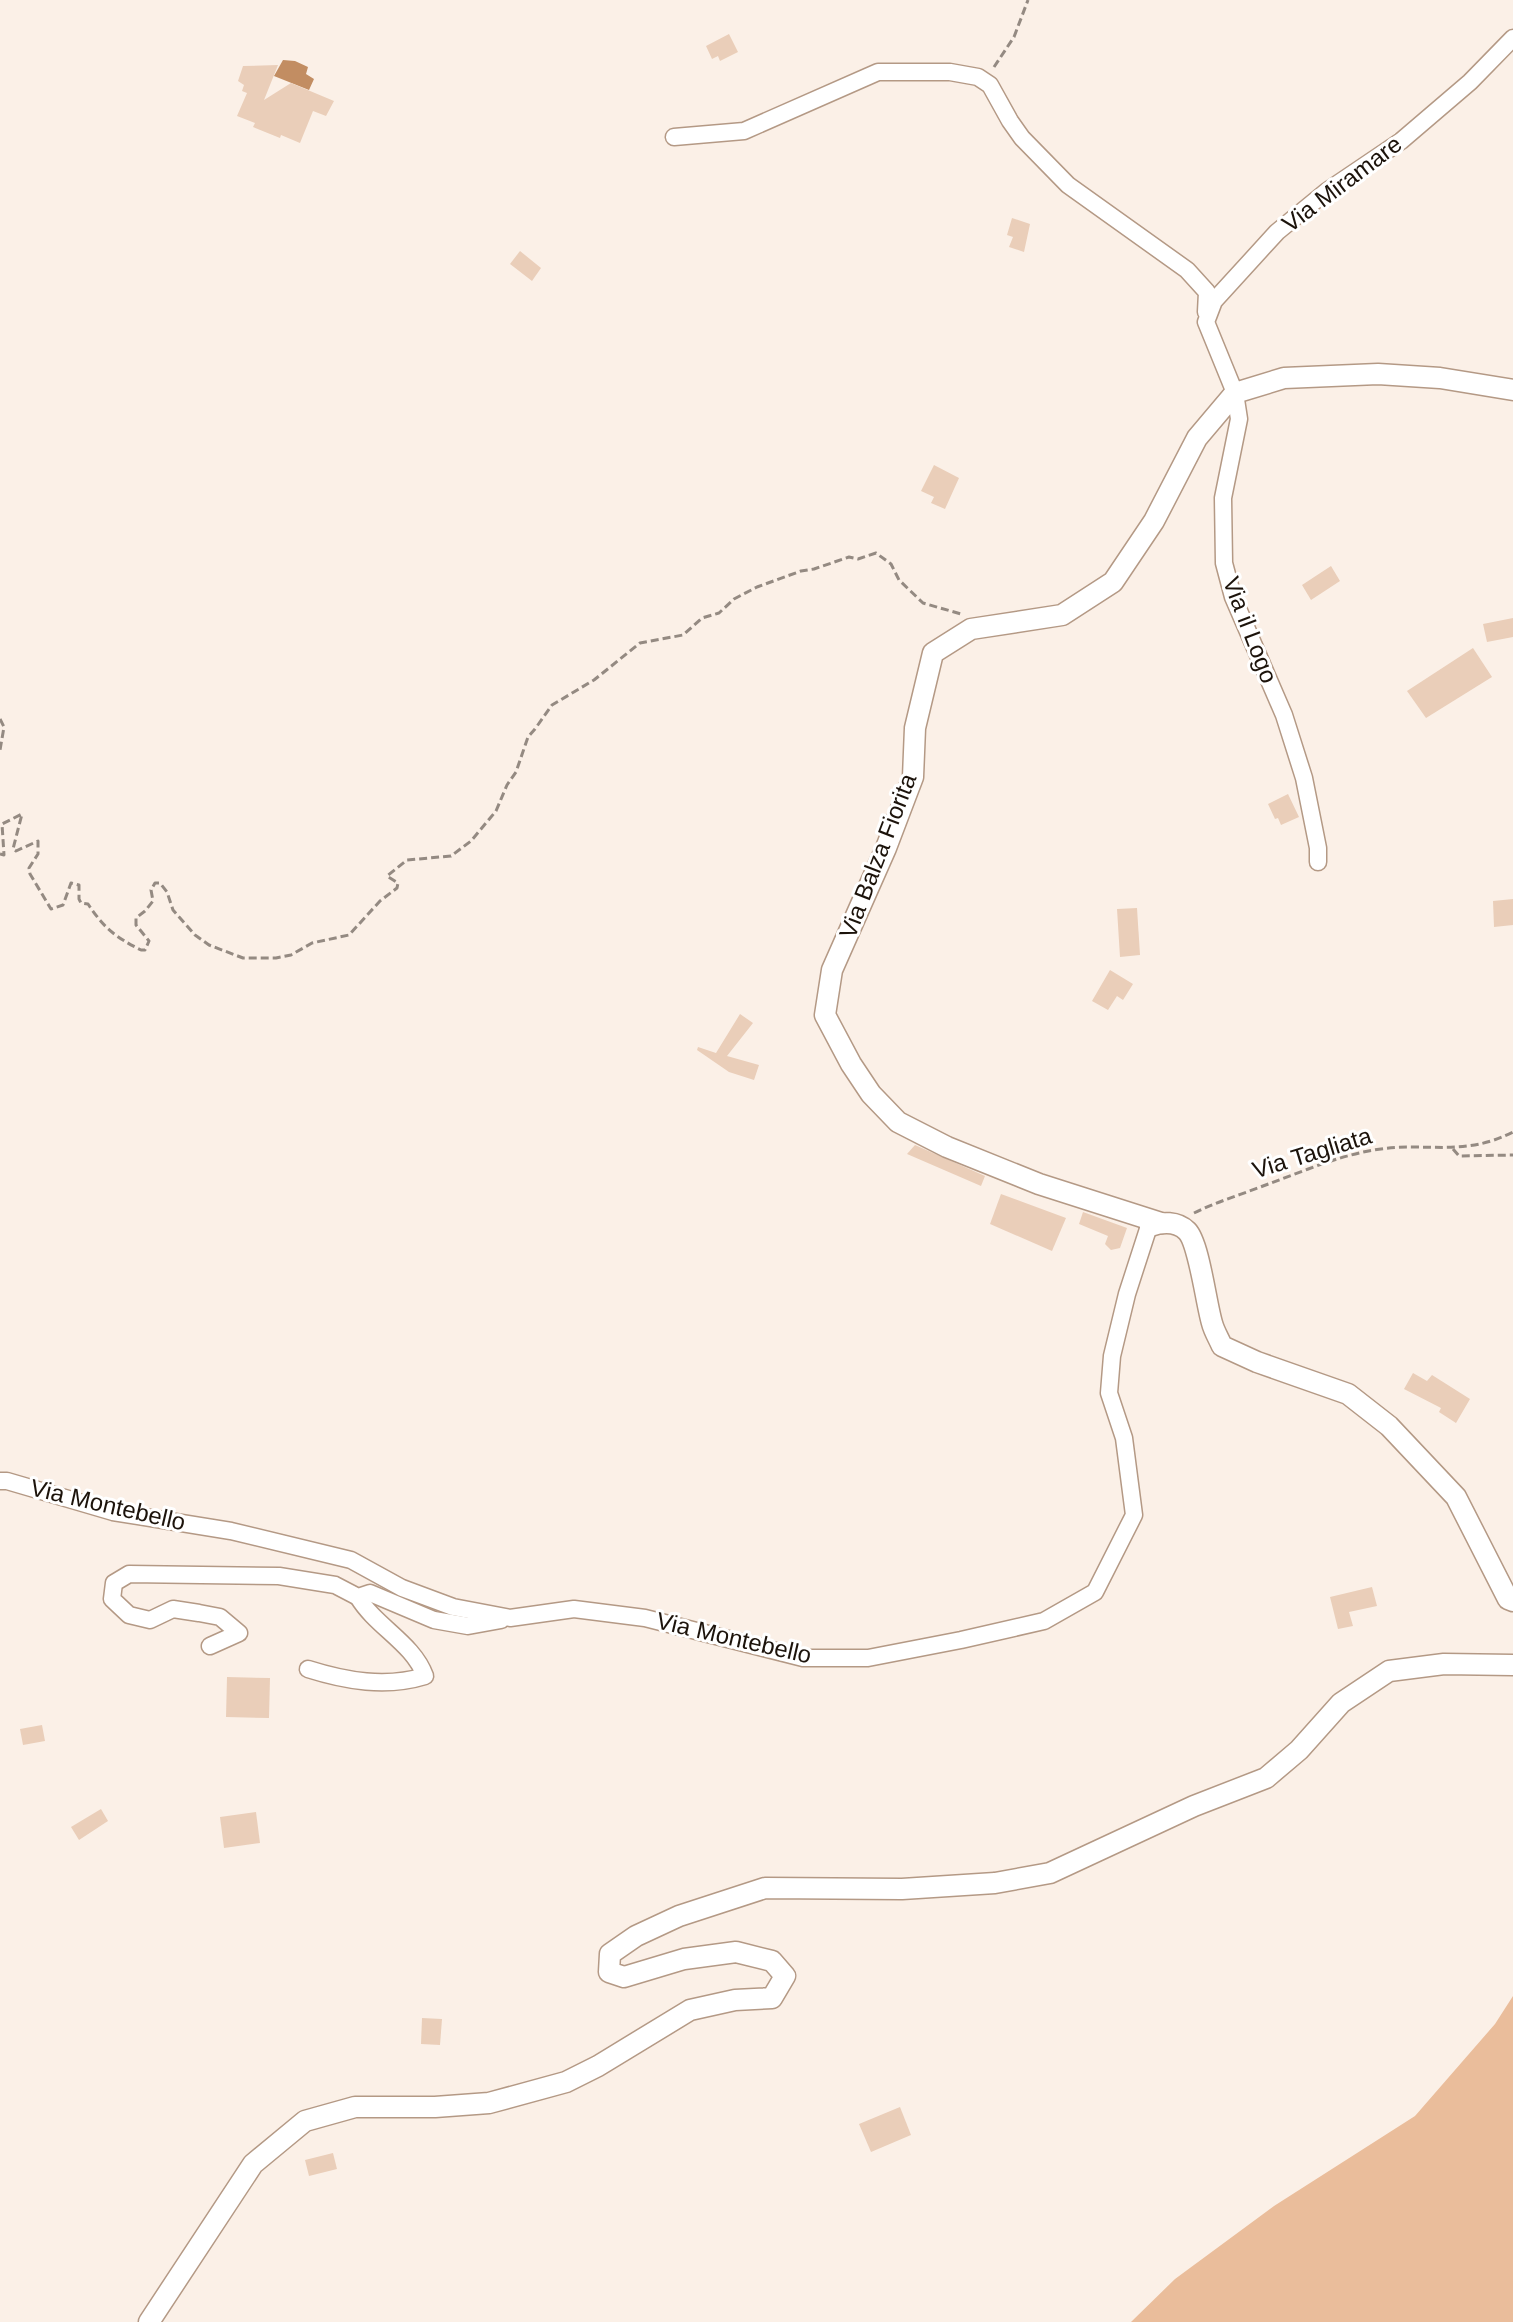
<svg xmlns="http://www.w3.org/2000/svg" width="1513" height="2322" viewBox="0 0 1513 2322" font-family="Helvetica,sans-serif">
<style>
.green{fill:#eabd9b}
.water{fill:#c28d62}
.building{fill:#eaceb9}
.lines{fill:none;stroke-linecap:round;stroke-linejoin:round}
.minor-casing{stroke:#b49985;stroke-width:19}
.tertiary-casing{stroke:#b49985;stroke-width:23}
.path{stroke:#948a82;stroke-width:3;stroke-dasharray:8 4;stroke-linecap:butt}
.minor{stroke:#fff;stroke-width:16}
.tertiary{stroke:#fff;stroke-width:20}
.labels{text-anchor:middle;stroke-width:6;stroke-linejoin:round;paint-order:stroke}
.street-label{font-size:24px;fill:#1c130b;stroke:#fff}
</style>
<rect width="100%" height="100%" fill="#fbf0e7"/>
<path class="green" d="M 1513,1996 L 1513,2322 L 1131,2322 L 1175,2279 L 1274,2206 L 1415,2116 L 1495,2024 Z"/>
<path class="water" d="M 283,60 L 295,61 L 308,67 L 306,74 L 314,79 L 309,90 L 274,76 Z"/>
<g class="building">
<path d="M 729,34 L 738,52 L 720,61 L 718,56 L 712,59 L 706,46 Z"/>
<path d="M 278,65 L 264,100 L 291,83 L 334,101 L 326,116 L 313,111 L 300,143 L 281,135 L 280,138 L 253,127 L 255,123 L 237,116 L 247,93 L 242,91 L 244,85 L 238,81 L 243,66 Z"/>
<path d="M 1012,218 L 1030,224 L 1024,252 L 1009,247 L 1013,237 L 1007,235 Z"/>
<path d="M 520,251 L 541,268 L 532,281 L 510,264 Z"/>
<path d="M 934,465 L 959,478 L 945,509 L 931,503 L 934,497 L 921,491 Z"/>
<path d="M 1331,566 L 1340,581 L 1311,600 L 1302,585 Z"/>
<path d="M 1513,618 L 1513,637 L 1487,642 L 1483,624 Z"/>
<path d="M 1473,648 L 1492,677 L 1426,718 L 1407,691 Z"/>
<path d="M 1288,794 L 1299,817 L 1281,825 L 1278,818 L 1275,819 L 1268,804 Z"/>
<path d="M 1513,899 L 1513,925 L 1494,927 L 1493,901 Z"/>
<path d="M 1137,908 L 1140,955 L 1120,957 L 1117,909 Z"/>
<path d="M 1110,970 L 1133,984 L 1123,1000 L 1117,996 L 1108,1010 L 1092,1001 Z"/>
<path d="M 740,1014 L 753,1023 L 727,1056 L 759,1065 L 754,1080 L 729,1072 L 697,1050 L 698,1047 L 716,1053 Z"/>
<path d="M 915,1145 L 985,1176 L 981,1186 L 907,1154 Z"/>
<path d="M 1001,1194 L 1066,1218 L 1052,1251 L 990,1224 Z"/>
<path d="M 1083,1212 L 1127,1228 L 1120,1248 L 1111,1250 L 1105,1244 L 1108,1236 L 1079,1224 Z"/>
<path d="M 1413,1373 L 1427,1381 L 1432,1375 L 1470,1399 L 1456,1423 L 1439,1412 L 1441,1408 L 1404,1389 Z"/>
<path d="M 1372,1587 L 1377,1606 L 1349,1612 L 1353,1626 L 1338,1629 L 1330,1597 Z"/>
<path d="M 227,1677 L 270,1678 L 269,1718 L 226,1717 Z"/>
<path d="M 42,1725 L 45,1741 L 23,1745 L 20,1729 Z"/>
<path d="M 101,1809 L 108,1821 L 79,1840 L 71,1827 Z"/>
<path d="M 256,1812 L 260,1843 L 224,1848 L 220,1817 Z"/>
<path d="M 422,2018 L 442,2019 L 440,2045 L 421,2044 Z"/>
<path d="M 900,2107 L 911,2135 L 871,2152 L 859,2124 Z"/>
<path d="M 333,2153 L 337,2169 L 309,2176 L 305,2160 Z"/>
</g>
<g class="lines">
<defs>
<g id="minor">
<path d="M 674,137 L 744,131 L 878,72 L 950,72 L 978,77 L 990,85 L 1010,121 L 1022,138 L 1068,185 L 1187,270 L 1207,292 L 1206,312"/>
<path d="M 1318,862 L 1318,848 L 1304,778 L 1284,715 L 1233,597 L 1224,563 L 1223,498 L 1239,419 L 1235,393 L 1206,322 L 1214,301 L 1277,232 L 1327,191 L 1401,141 L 1470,82 L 1513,38"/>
<path d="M 0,1481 L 7,1481 L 113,1512 L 231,1531 L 351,1560 L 402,1588 L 453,1607 L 510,1618 L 574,1609 L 645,1618 L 803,1658 L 868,1658 L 961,1640 L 1044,1621 L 1095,1592 L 1134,1515 L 1124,1438 L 1109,1393 L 1112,1356 L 1127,1294 L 1149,1226"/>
<path d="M 210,1646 L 239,1633 L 220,1617 L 199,1613 L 173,1609 L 150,1620 L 129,1615 L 112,1599 L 114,1583 L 129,1574 L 279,1576 L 335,1585 L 358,1597 L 370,1593 L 434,1620 L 468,1626 L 501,1620"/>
<path d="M 308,1669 C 346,1681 386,1688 425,1676 C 413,1643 376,1627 358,1597"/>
</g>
<g id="tertiary">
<path d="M 1161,1223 L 1039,1184 L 947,1147 L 898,1122 L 871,1094 L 851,1064 L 825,1015 L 832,970 L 886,848 L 913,777 L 915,728 L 933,653 L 971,629 L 1062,615 L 1113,582 L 1154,521 L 1197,438 L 1235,393 L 1284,378 L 1378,374 L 1440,378 L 1513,390"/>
<path d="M 1150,1226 C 1162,1222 1177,1221 1187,1231 C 1199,1243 1206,1303 1212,1323 C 1214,1331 1219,1339 1222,1346 L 1257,1362 L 1348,1394 L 1389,1426 L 1456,1497 L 1508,1599 L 1513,1601"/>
<path d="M 149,2322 L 253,2164 L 305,2121 L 355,2107 L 435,2107 L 489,2103 L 566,2082 L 598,2066 L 690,2010 L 735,2000 L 772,1998 L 785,1976 L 772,1961 L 736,1952 L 684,1959 L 624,1977 L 609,1972 L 610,1954 L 636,1936 L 679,1916 L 765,1888 L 902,1889 L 995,1883 L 1050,1873 L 1194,1806 L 1266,1778 L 1299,1750 L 1341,1703 L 1389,1671 L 1444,1664 L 1513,1665"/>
</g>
</defs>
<use href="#minor" class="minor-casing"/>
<use href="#tertiary" class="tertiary-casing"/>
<g class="path">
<path d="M 994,67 L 1014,37 L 1028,0"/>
<path d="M 0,719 L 4,727 L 0,750"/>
<path d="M 0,854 L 4,855 L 2,824 L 22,814 L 13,849 L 16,851 L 38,841 L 38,854 L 29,868 L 30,874 L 51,909 L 63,905 L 71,883 L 79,885 L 79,899 L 81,903 L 88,904 C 104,928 115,937 141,950 L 145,950 L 149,941 L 136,925 L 136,918 L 145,911 L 153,901 L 151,890 L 155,883 L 160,883 L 167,892 L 173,910 L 195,935 L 209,945 L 243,958 L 276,958 L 291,955 L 312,943 L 349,935 L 380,901 L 397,888 L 398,883 L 387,876 L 407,860 L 451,856 L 471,841 L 496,811 L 507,785 L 516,772 L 528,737 L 535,729 L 552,705 L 594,680 L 640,643 L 683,635 L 702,618 L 719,613 L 734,599 L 757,587 L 801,571 L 814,569 L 849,557 L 858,559 L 876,553 L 891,564 L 899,580 L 923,603 L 961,614"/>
<path d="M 1453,1149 L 1459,1156 L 1513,1155"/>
<path d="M 1194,1213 C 1216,1202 1240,1195 1263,1186 C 1299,1173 1337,1156 1374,1150 C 1425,1141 1462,1158 1513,1132"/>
</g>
<use href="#minor" class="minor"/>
<use href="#tertiary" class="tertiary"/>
</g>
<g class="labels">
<g class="street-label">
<text transform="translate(1342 184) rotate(-37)" y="8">Via Miramare</text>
<text transform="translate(1250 630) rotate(69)" y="8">Via il Logo</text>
<text transform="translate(878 856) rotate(-69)" y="8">Via Balza Fiorita</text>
<text transform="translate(1312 1153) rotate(-17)" y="8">Via Tagliata</text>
<text transform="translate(108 1505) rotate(13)" y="8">Via Montebello</text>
<text transform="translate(734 1638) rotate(13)" y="8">Via Montebello</text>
</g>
</g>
</svg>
